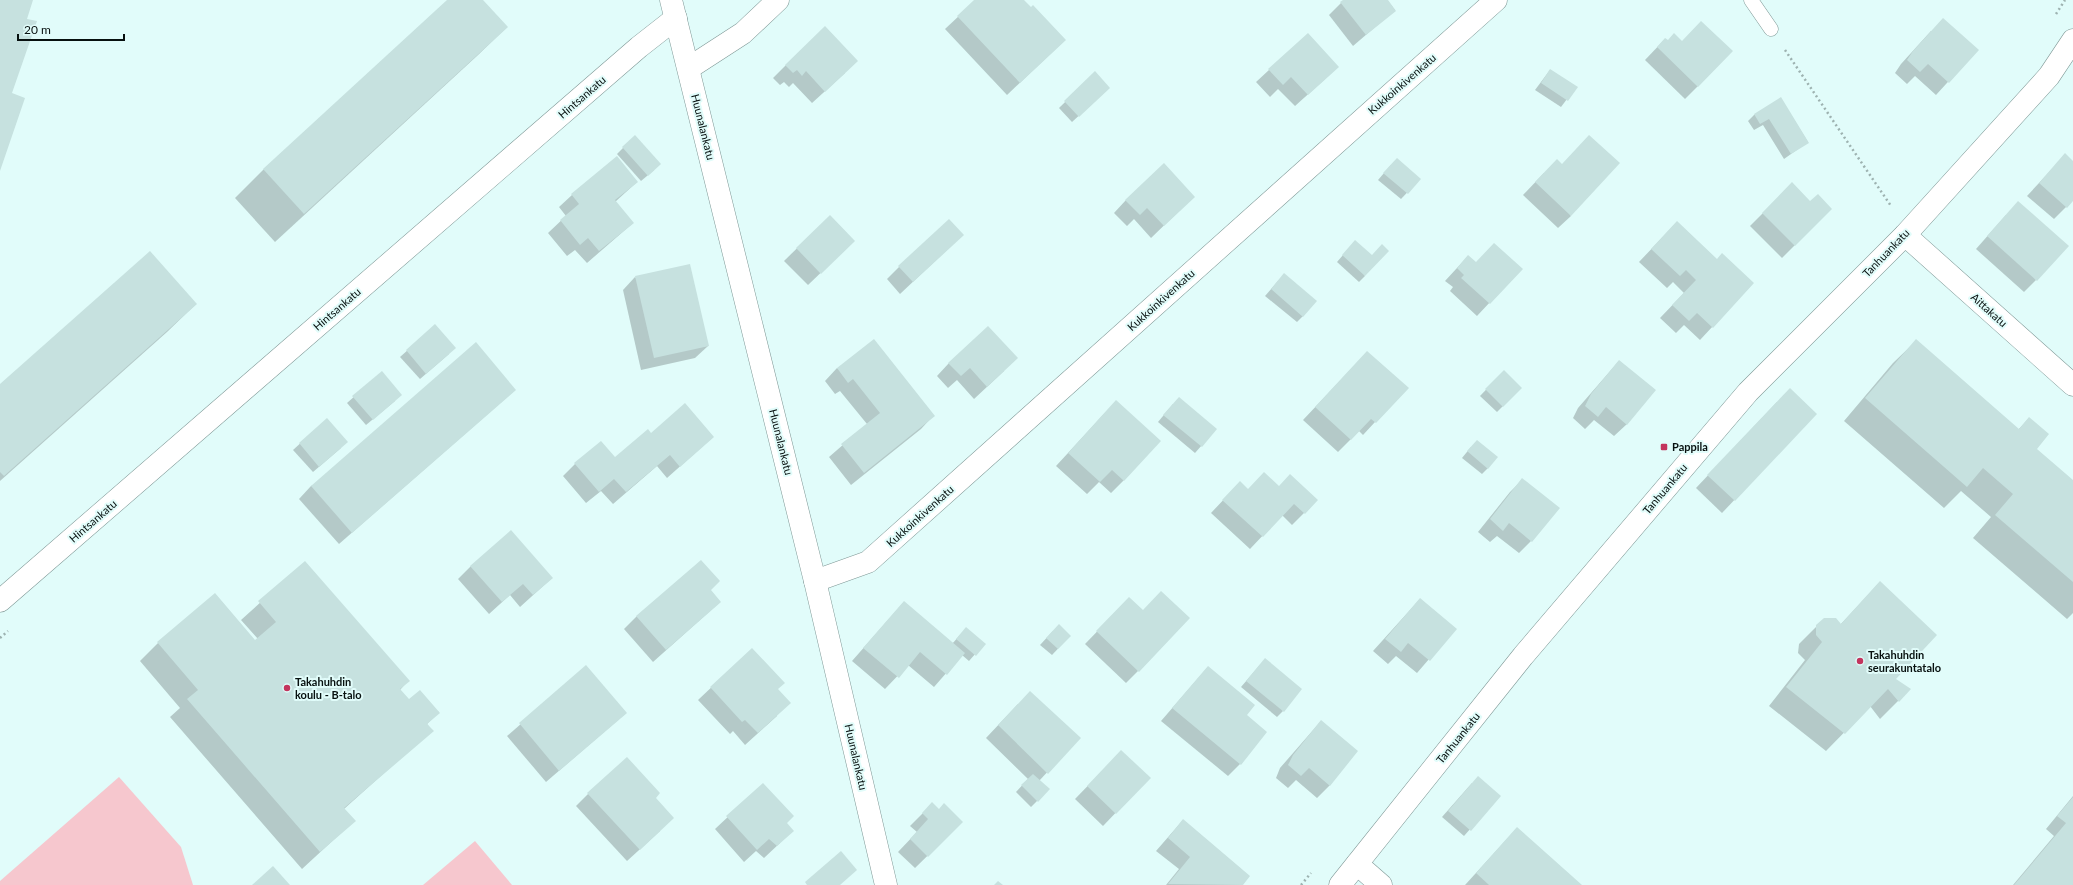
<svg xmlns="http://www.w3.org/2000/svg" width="2073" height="885" viewBox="0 0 2073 885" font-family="Lato,sans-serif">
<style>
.green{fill:#f6c7ce}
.shadow{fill:#0003}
.building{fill:#c6e1df}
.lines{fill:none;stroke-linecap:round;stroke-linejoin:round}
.service-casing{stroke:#7e9795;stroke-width:15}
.minor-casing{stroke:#7e9795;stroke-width:23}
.tertiary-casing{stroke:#7e9795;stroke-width:23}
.path{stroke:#9db2b0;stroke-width:2.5;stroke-dasharray:2 3;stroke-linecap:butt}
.service{stroke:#fff;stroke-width:14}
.minor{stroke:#fff;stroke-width:22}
.tertiary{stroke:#fff;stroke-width:22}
.poi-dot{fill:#c3345d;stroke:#e1fcfa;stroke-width:1.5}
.labels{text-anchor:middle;stroke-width:4;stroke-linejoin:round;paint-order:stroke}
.street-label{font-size:11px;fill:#07100f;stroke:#e1fcfa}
.poi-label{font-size:11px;font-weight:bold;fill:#07100f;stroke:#e1fcfa;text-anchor:start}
</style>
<rect width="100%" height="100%" fill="#e1fcfa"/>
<g class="green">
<path d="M 119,777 L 181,847 L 193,885 L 0,885 L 0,881 Z"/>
<path d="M 475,841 L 512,885 L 423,885 Z"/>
</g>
<g class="shadow">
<path d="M 448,0 L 482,0 L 507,27 L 478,55 L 275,242 L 235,198 L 263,170 Z"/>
<path d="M 976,0 L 1022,0 L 1065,40 L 1007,95 L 945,29 Z"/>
<path d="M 1344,0 L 1387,0 L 1395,10 L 1353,46 L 1329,15 Z"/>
<path d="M 1931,31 L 1977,50 L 1936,95 L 1915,76 L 1907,84 L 1895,73 L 1901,64 Z"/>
<path d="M 1665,39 L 1698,86 L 1685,99 L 1645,60 Z"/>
<path d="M 786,65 L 845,73 L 812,103 L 793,83 L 789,87 L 784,82 L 780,85 L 773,78 Z"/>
<path d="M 1269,70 L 1325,79 L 1295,106 L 1278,89 L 1270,97 L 1256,82 Z"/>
<path d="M 1550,70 L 1576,87 L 1561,107 L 1535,90 Z"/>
<path d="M 1095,73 L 1109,88 L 1072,122 L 1059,108 Z"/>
<path d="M 1781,99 L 1808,142 L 1784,159 L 1763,125 L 1754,130 L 1748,121 L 1754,115 Z"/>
<path d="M 635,136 L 654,170 L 641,181 L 617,154 Z"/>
<path d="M 2065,155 L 2073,162 L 2073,200 L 2054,219 L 2027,196 Z"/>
<path d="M 1391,165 L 1420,179 L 1401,199 L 1378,180 Z"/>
<path d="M 1544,173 L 1571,216 L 1558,228 L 1523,195 Z"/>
<path d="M 637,182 L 615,202 L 633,223 L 587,263 L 575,250 L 567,256 L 548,233 L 566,216 L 559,207 L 572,195 Z"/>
<path d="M 1792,184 L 1810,203 L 1831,209 L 1782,258 L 1750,226 Z"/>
<path d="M 1126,200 L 1181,209 L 1151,238 L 1134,219 L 1127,226 L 1114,213 Z"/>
<path d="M 2006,215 L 2036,280 L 2024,292 L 1976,249 Z"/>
<path d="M 830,216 L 854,241 L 808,285 L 784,261 Z"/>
<path d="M 1677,222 L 1717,260 L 1753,283 L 1700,340 L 1684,325 L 1676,333 L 1660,318 L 1684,293 L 1673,282 L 1667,288 L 1639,262 Z"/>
<path d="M 950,247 L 900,294 L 887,279 L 899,267 Z"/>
<path d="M 1349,248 L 1365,276 L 1359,282 L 1337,262 Z"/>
<path d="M 1468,256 L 1476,263 L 1521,269 L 1477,316 L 1450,291 L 1453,287 L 1445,281 Z"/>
<path d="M 635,277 L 708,346 L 695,358 L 641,370 L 623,290 Z"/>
<path d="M 1278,281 L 1303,316 L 1297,322 L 1265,296 Z"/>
<path d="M 196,304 L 167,332 L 0,481 L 0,386 Z"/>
<path d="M 435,326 L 449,354 L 420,379 L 400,357 Z"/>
<path d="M 1916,341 L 2018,430 L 2029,418 L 2035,449 L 2073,482 L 2073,613 L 2067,619 L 1973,538 L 1991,517 L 1961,491 L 1944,508 L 1844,421 L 1893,363 Z"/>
<path d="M 1619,361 L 1627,424 L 1614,436 L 1594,420 L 1585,429 L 1573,418 L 1578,408 Z"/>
<path d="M 949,363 L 1004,371 L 974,399 L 957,380 L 948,388 L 937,376 Z"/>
<path d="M 1355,365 L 1375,422 L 1363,435 L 1359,431 L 1338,452 L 1303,420 Z"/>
<path d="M 837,368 L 933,416 L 921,429 L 851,485 L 829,457 L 867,424 L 840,391 L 835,394 L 825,381 Z"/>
<path d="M 1504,371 L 1521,388 L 1497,412 L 1480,396 Z"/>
<path d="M 382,372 L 395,401 L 366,425 L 347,403 Z"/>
<path d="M 515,390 L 339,544 L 299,499 L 311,486 Z"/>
<path d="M 1777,402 L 1816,414 L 1722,513 L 1696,488 Z"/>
<path d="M 1173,404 L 1216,429 L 1195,453 L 1158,422 Z"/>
<path d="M 1104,414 L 1124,480 L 1111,493 L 1099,482 L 1087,494 L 1056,466 Z"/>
<path d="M 327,419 L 341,448 L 313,472 L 293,450 Z"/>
<path d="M 651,434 L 713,437 L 667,478 L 657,466 L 613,504 L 601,491 L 586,503 L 563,476 L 575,464 L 615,458 Z"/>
<path d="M 1471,447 L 1488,468 L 1482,474 L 1462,458 Z"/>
<path d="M 1522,480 L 1531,541 L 1519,553 L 1497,536 L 1490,542 L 1478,532 L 1510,492 Z"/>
<path d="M 1279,487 L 1317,500 L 1292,525 L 1282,515 L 1250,549 L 1211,513 L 1228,495 Z"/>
<path d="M 305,562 L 408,681 L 400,690 L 409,701 L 439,712 L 427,724 L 432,730 L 344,809 L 354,821 L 302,869 L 170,717 L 180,708 L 140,661 L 158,643 L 215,594 L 255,641 L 258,639 L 241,620 Z"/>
<path d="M 471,566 L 552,578 L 520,607 L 510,595 L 489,614 L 458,579 Z"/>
<path d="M 1880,582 L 1894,680 L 1910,689 L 1880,719 L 1870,706 L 1826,751 L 1769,706 L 1805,660 L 1798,653 L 1799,644 L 1824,619 L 1840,625 Z"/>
<path d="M 710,590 L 720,602 L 653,662 L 624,629 L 637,616 Z"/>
<path d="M 1420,599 L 1455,629 L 1417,673 L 1396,656 L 1388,664 L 1373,651 Z"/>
<path d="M 904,602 L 952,644 L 960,635 L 984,644 L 969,661 L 962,655 L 934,687 L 908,665 L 885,689 L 852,661 Z"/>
<path d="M 1117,611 L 1138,671 L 1126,683 L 1085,644 Z"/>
<path d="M 1053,631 L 1070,636 L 1052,655 L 1040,645 Z"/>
<path d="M 752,649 L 777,690 L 777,716 L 745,745 L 733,731 L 730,734 L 698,700 Z"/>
<path d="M 1259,666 L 1283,711 L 1277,717 L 1241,687 Z"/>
<path d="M 586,667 L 626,713 L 546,782 L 507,736 Z"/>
<path d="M 1208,667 L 1245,715 L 1240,764 L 1228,776 L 1161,721 Z"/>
<path d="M 1018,704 L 1079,738 L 1039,781 L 1037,801 L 1031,807 L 1016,792 L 1028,779 L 986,738 Z"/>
<path d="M 1321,721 L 1330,785 L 1317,798 L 1296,780 L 1288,788 L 1276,778 L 1280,768 Z"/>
<path d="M 1109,764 L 1149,778 L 1103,826 L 1075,799 Z"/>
<path d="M 1472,783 L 1499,796 L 1464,836 L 1442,817 Z"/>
<path d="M 763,784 L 786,823 L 780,843 L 764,858 L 756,851 L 744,862 L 715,829 Z"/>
<path d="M 588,794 L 654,798 L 660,831 L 627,861 L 576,806 Z"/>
<path d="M 2073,796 L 2073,885 L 2013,885 L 2054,836 L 2046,829 Z"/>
<path d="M 932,804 L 939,810 L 962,822 L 915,868 L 898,852 L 917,832 L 910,826 Z"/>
<path d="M 1183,820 L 1249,876 L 1242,885 L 1166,885 L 1179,869 L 1156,851 Z"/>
<path d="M 1517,828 L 1581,885 L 1465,885 Z"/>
</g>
<g class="building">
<path d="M 0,0 L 33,0 L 27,19 L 37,21 L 12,93 L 25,98 L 0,171 Z"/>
<path d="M 447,0 L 483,0 L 508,27 L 304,214 L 263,169 Z"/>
<path d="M 974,0 L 1024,0 L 1031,7 L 1033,5 L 1066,40 L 1020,83 L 957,16 Z"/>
<path d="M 1343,0 L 1388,0 L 1396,11 L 1366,35 L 1340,2 Z"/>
<path d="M 1943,18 L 1979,50 L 1949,83 L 1928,64 L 1920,72 L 1907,60 L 1913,51 Z"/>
<path d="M 1701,21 L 1733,51 L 1698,87 L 1657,47 L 1665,38 L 1668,40 L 1674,33 L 1682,41 Z"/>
<path d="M 825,26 L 858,61 L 825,92 L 806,71 L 802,76 L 797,70 L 793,73 L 785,65 Z"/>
<path d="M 1308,33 L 1339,67 L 1308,95 L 1291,77 L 1283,85 L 1268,69 Z"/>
<path d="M 1550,69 L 1578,87 L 1568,101 L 1541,83 Z"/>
<path d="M 1095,71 L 1110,88 L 1079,117 L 1064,101 Z"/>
<path d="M 1781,97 L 1809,143 L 1791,154 L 1769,119 L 1760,124 L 1754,114 Z"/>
<path d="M 635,135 L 661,164 L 648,176 L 622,147 Z"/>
<path d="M 1589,135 L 1620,163 L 1571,216 L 1535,182 L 1557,159 L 1562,164 Z"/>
<path d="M 2065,153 L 2073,161 L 2073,201 L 2067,208 L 2039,183 Z"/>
<path d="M 617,156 L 638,182 L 615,200 L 634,223 L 599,251 L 588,238 L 580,245 L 560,220 L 579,204 L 571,194 Z"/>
<path d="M 1397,158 L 1421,179 L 1408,194 L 1383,173 Z"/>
<path d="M 1164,163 L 1195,197 L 1164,226 L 1147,208 L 1140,215 L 1125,200 Z"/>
<path d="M 1792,182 L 1810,201 L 1818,194 L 1832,209 L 1795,246 L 1762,213 Z"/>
<path d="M 2018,201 L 2069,246 L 2037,281 L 1987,236 Z"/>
<path d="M 830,215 L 855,241 L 821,274 L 796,248 Z"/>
<path d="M 949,219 L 964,235 L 913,282 L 898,266 Z"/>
<path d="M 1677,221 L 1717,259 L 1722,253 L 1754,283 L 1713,328 L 1697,313 L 1689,321 L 1672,305 L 1696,280 L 1686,270 L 1680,276 L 1651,249 Z"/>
<path d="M 1355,240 L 1372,255 L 1382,244 L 1389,251 L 1365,276 L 1342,255 Z"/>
<path d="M 1494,243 L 1523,269 L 1490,304 L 1461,278 L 1464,275 L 1457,268 L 1468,255 L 1476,262 Z"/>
<path d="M 150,251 L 197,304 L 4,476 L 0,472 L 0,384 Z"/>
<path d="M 690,264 L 709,346 L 654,358 L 635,276 Z"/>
<path d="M 1284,273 L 1317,301 L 1303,317 L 1271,289 Z"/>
<path d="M 435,324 L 456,348 L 426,374 L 406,350 Z"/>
<path d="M 988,326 L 1018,358 L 987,387 L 970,368 L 961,376 L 948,363 Z"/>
<path d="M 874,339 L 935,416 L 864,473 L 841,444 L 880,413 L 853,379 L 848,383 L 837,368 Z"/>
<path d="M 1916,339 L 2019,429 L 2029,417 L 2049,434 L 2037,449 L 2073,480 L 2073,582 L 1995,515 L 2013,494 L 1983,468 L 1967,487 L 1865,398 Z"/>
<path d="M 476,342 L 516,390 L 352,533 L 311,486 Z"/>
<path d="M 1367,351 L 1409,388 L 1376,423 L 1371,419 L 1351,440 L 1315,407 Z"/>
<path d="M 1619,360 L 1656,390 L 1627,425 L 1606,407 L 1598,417 L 1585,406 L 1591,394 Z"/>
<path d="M 1504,370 L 1522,388 L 1503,407 L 1485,389 Z"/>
<path d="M 382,371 L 402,395 L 373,420 L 352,396 Z"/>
<path d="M 1790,388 L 1817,414 L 1735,501 L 1707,475 Z"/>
<path d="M 1179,397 L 1217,429 L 1202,447 L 1163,415 Z"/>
<path d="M 1116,400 L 1161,441 L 1124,481 L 1112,470 L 1100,482 L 1068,453 Z"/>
<path d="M 685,403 L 714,437 L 680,467 L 670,455 L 626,492 L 614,479 L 599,492 L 574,463 L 601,441 L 615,457 L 648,429 L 651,433 Z"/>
<path d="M 327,418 L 348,442 L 319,467 L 299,443 Z"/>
<path d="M 1477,440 L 1498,457 L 1488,469 L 1467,451 Z"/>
<path d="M 1264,472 L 1279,486 L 1290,474 L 1318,500 L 1305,514 L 1294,504 L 1263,537 L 1222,500 L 1240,481 L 1248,489 Z"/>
<path d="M 1522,478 L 1560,508 L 1532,542 L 1509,523 L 1503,531 L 1490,519 Z"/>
<path d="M 511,530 L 553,578 L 533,595 L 523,584 L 502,602 L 470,566 Z"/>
<path d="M 701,560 L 720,581 L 711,590 L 721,602 L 666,650 L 636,616 Z"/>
<path d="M 305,561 L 410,681 L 400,689 L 409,699 L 420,690 L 440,713 L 427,724 L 434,731 L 344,808 L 356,821 L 320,852 L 187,699 L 198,690 L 157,642 L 215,593 L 255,640 L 276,622 L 258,601 Z"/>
<path d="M 1880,581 L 1937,635 L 1896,679 L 1911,689 L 1899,702 L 1888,689 L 1845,734 L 1786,687 L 1822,642 L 1816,635 L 1816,625 L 1824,618 L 1836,618 L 1841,624 Z"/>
<path d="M 1161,591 L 1190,618 L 1139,672 L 1096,631 L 1129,597 L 1143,610 Z"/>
<path d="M 1420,598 L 1457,629 L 1430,661 L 1408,643 L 1401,652 L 1385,639 Z"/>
<path d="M 904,601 L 965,653 L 947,675 L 920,652 L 899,678 L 863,648 Z"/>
<path d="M 1059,624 L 1071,636 L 1058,649 L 1046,638 Z"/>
<path d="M 966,627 L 986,644 L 976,656 L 956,639 Z"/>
<path d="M 752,648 L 785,683 L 778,689 L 791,703 L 758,733 L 745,720 L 742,722 L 710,687 Z"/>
<path d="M 1265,658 L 1302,689 L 1284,712 L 1246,681 Z"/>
<path d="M 586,665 L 627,713 L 559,771 L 519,723 Z"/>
<path d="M 1208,666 L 1255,705 L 1247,715 L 1267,732 L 1241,765 L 1172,708 Z"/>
<path d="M 1030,691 L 1081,738 L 1048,774 L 998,725 Z"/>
<path d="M 1321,720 L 1358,751 L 1330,786 L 1309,768 L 1301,776 L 1288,765 L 1293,755 Z"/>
<path d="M 1121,750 L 1151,778 L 1116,814 L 1087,786 Z"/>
<path d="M 627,757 L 660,793 L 656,798 L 674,818 L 640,850 L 587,793 Z"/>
<path d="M 1033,774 L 1050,789 L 1038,802 L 1021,785 Z"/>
<path d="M 1478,776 L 1501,796 L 1471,831 L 1448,811 Z"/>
<path d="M 763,783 L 794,816 L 787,823 L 794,831 L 777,846 L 769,839 L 757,850 L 726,816 Z"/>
<path d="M 2073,797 L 2073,885 L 2014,885 L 2066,823 L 2057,816 Z"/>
<path d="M 932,802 L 939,809 L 944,803 L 963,822 L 928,857 L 910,839 L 928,819 L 922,813 Z"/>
<path d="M 1183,819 L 1250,876 L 1243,885 L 1168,884 L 1190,857 L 1168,838 Z"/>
<path d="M 1517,827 L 1582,885 L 1489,885 L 1476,873 Z"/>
<path d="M 841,851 L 857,870 L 840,885 L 807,885 L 805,882 Z"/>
<path d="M 273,866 L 290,885 L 252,885 Z"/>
<path d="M 998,881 L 1003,885 L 994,885 Z"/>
</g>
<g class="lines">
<defs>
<path id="service" d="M 1751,0 L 1771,29"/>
<g id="minor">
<path d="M 671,0 L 815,581 L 886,885"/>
<path d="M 689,68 L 743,33 L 778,0"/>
<path d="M 1905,235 L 2073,385"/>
<path d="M 815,581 L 868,562 L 1496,0"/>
<path d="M 0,601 L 639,47 L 676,18"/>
<path d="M 1357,864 L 1381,885"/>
</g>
<path id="tertiary" d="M 1340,885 L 1523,656 L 1748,392 L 1905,235 L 2049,76 L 2073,40"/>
</defs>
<use href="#service" class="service-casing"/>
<use href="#minor" class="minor-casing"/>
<use href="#tertiary" class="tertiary-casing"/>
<g class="path">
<path d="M 2056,14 L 2065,0"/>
<path d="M 1785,50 L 1891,206"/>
<path d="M 0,638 L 8,631"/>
<path d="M 1301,885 L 1311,873"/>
</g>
<use href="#service" class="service"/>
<use href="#minor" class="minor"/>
<use href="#tertiary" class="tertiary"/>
</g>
<g class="poi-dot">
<rect x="1660" y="443" width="8" height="8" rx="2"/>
<circle cx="1860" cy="661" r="4"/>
<circle cx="287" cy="688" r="4"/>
</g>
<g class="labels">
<g class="street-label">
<text transform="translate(1402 84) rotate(-41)" y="4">Kukkoinkivenkatu</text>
<text transform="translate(582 97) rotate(-41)" y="4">Hintsankatu</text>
<text transform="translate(703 127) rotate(76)" y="4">Huunalankatu</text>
<text transform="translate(1886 253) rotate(-46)" y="4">Tanhuankatu</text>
<text transform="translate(1161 300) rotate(-42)" y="4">Kukkoinkivenkatu</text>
<text transform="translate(337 309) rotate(-41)" y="4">Hintsankatu</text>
<text transform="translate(1989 310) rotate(42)" y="4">Aittakatu</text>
<text transform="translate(781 442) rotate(76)" y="4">Huunalankatu</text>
<text transform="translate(1665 489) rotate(-50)" y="4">Tanhuankatu</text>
<text transform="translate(920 516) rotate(-42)" y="4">Kukkoinkivenkatu</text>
<text transform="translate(93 521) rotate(-41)" y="4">Hintsankatu</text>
<text transform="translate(1458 738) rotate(-51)" y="4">Tanhuankatu</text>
<text transform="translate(856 757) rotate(77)" y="4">Huunalankatu</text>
</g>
<g class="poi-label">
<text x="1672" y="451">Pappila</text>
<text x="1868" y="659">Takahuhdin<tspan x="1868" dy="13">seurakuntatalo</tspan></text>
<text x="295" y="686">Takahuhdin<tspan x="295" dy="13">koulu - B-talo</tspan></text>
</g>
</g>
<path d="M18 34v6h106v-6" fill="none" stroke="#07100f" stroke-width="2"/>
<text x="24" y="34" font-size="12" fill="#07100f" stroke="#e1fcfa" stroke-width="3" paint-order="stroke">20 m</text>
</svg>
